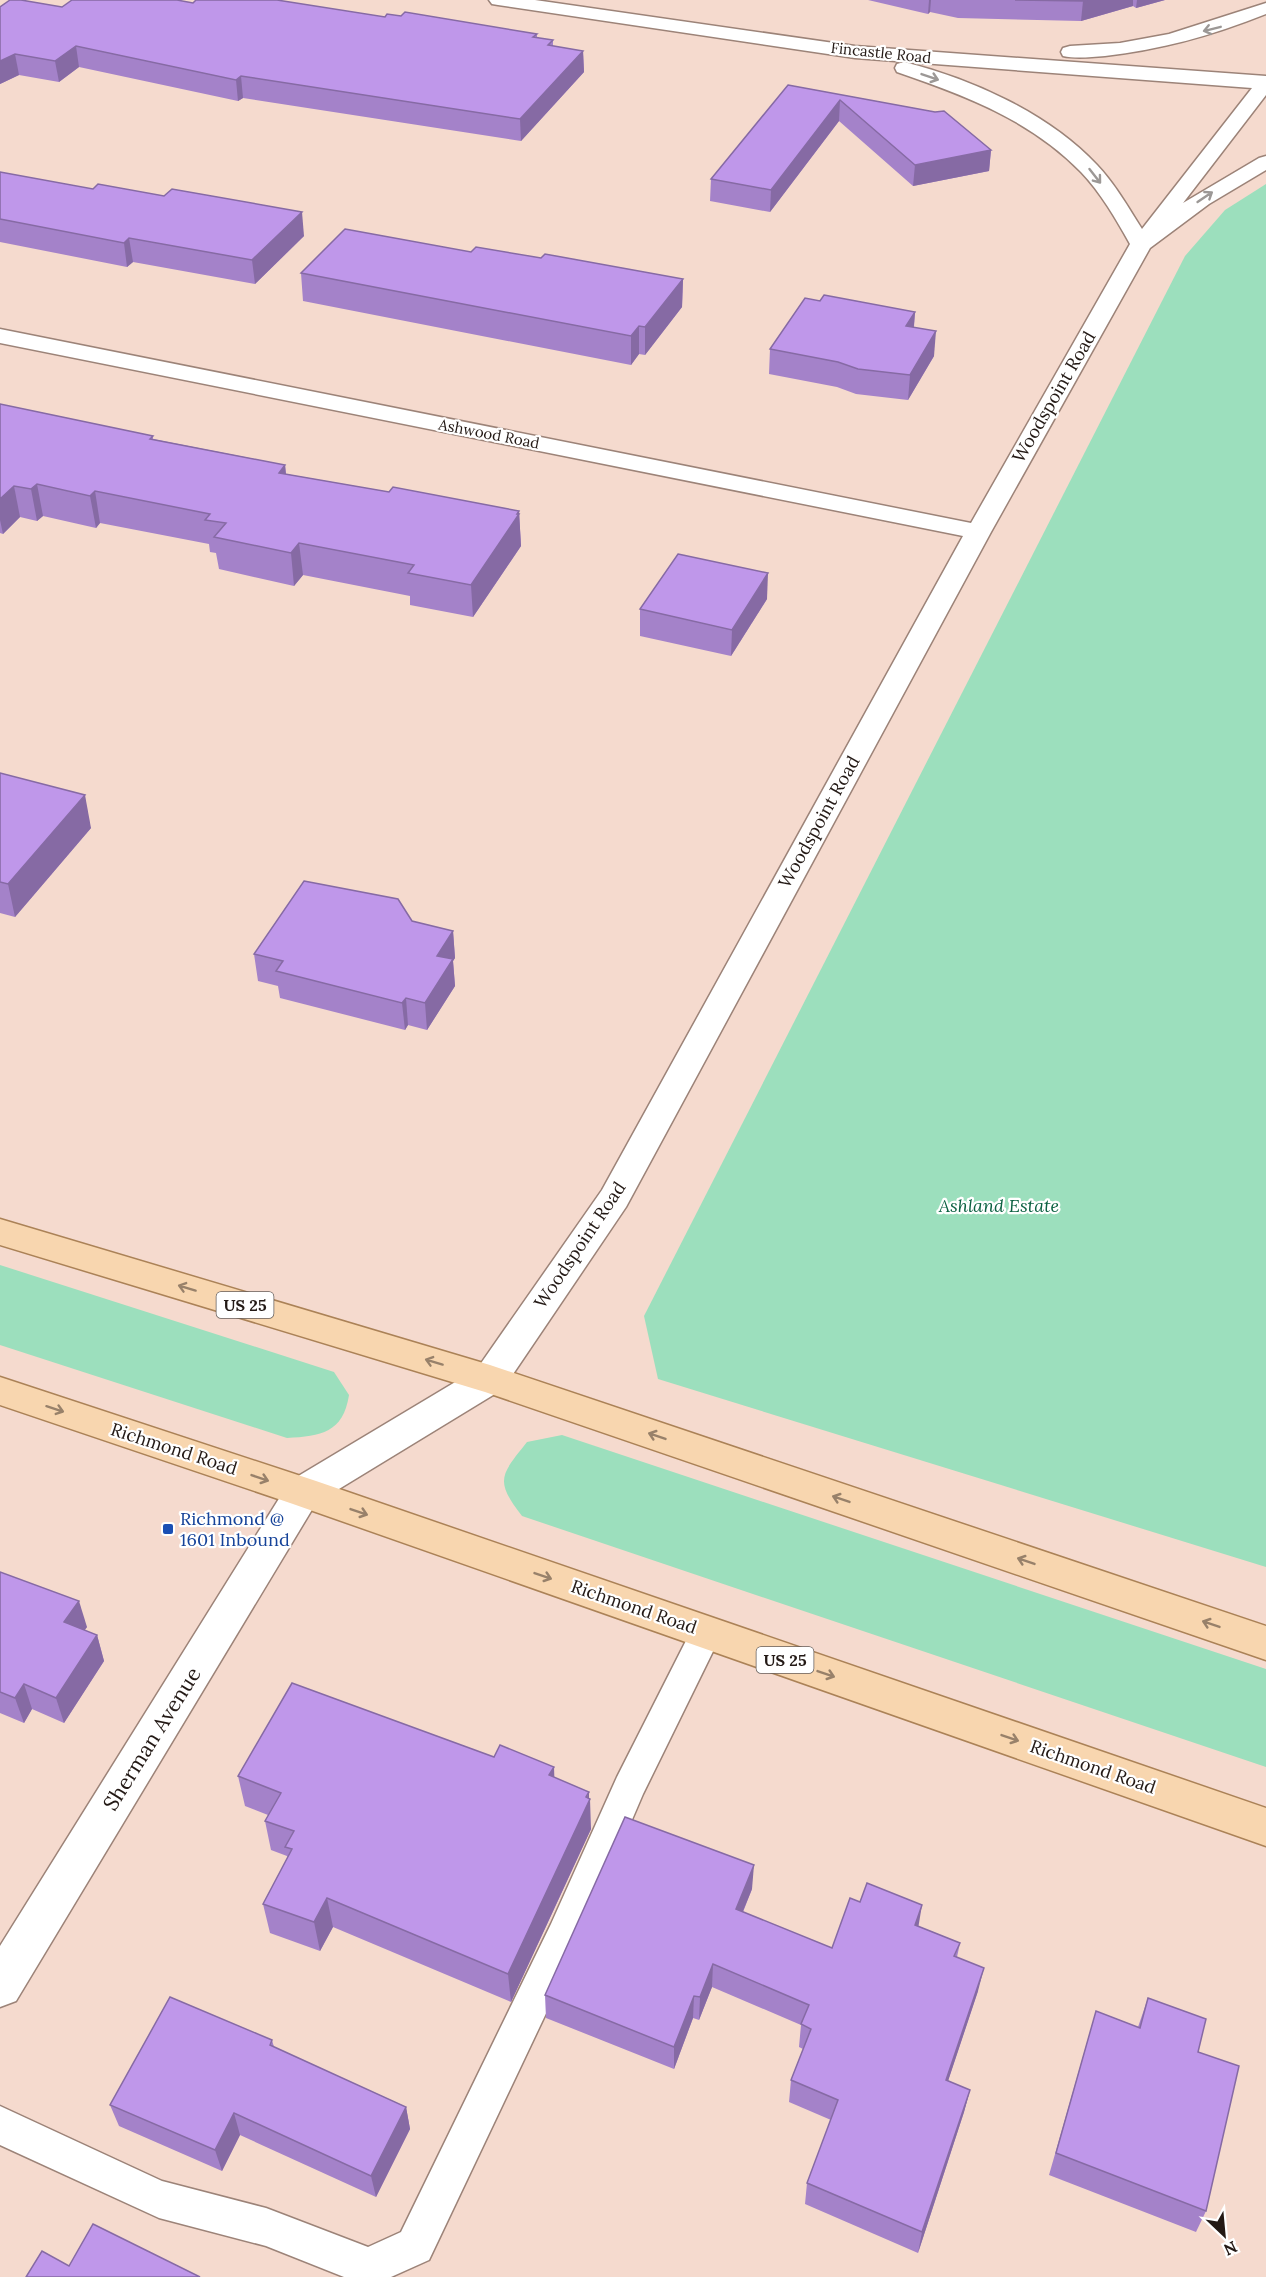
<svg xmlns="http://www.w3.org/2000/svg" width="1266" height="2277" viewBox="0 0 1266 2277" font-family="Lora,serif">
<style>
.green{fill:#9cdfbd}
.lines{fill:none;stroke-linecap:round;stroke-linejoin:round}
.lane-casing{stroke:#9c8378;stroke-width:3}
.street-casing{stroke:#9c8378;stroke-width:3}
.primary-casing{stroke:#ab8257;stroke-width:3}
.lane{fill:#fff;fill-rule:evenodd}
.street{fill:#fff;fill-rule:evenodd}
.primary{fill:#f8d6af;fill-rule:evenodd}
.wall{fill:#a482c9}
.shaded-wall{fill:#866aa4}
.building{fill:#bf97ea;stroke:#866aa4;stroke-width:1.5}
.oneway{stroke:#9c9896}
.oneway2{stroke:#98816a}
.transit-dot{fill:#1a4fb4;stroke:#fff;stroke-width:2}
.labels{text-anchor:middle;stroke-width:4.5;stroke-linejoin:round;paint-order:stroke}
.far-street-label{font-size:15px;fill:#231915;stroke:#fff}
.shield{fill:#fff;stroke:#655e5b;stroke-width:1.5}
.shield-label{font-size:16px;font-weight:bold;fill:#231915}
.street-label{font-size:18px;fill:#231915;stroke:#fff}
.park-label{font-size:18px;font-style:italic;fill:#0b6141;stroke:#fff}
.transit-label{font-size:18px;fill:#164399;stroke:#fff;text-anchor:start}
.near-street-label{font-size:21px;fill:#231915;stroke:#fff}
</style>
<rect width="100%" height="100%" fill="#f5dace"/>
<g class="green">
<path d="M 1266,184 L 1266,1567 L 658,1379 L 644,1316 L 1185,256 L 1225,210 Z"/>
<path d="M 0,1265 L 334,1372 L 349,1395 C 343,1433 321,1436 287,1438 L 0,1345 Z"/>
<path d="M 562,1435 L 1266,1669 L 1266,1767 L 522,1516 C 494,1480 501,1475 527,1442 Z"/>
</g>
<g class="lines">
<defs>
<path id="lane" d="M 706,1619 L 717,1623 L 722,1633 L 643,1794 L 577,1948 L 429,2260 L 391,2277 L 344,2277 L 266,2246 L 159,2218 L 0,2145 L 0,2106 L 162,2181 L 266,2208 L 368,2247 L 401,2232 L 551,1924 L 617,1777 L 695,1623 Z"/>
<g id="street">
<path d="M 489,0 L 535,0 L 855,46 L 1266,76 L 1266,95 L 1183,203 L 1259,158 L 1266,156 L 1266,170 L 1209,204 L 1150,248 L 991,532 L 626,1207 L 503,1389 L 316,1503 L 16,2001 L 0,2007 L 0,1946 L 290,1481 L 477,1369 L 602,1190 L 963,536 L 0,343 L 0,329 L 971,523 L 1130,244 C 1116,219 1101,193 1081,172 C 1031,120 964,95 897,72 L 895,68 L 897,64 L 904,62 C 972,79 1048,113 1097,165 C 1115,184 1128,207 1142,229 L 1252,88 L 855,58 L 498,5 L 492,4 Z"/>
<path d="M 1266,3 L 1266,14 C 1214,35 1160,50 1105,56 C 1091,57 1076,59 1063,56 L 1061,52 L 1063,48 L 1070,46 L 1120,43 L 1169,34 Z"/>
</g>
<g id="primary">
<path d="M 0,1219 L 490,1365 L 1266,1626 L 1266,1660 L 485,1392 L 0,1245 Z"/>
<path d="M 0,1377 L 316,1481 L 1266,1808 L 1266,1846 L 293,1504 L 0,1405 Z"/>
</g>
</defs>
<use href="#lane" class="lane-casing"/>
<use href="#street" class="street-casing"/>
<use href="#primary" class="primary-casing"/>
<use href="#lane" class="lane"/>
<use href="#street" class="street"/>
<use href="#primary" class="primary"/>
</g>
<g class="wall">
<path d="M 868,0 L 1165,0 L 1136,8 L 1133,6 L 1081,21 L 958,18 L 930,12 L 928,14 Z"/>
<path d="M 193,3 L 385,17 L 537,34 L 537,38 L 553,40 L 553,46 L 583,51 L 584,72 L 521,141 L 243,98 L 238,101 L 79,67 L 59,82 L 19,75 L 0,84 L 0,7 L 62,7 Z"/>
<path d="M 788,85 L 935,112 L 991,150 L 989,171 L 913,186 L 839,121 L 770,212 L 710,201 L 711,179 Z"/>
<path d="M 0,172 L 304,236 L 255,284 L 133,262 L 127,267 L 0,242 Z"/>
<path d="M 471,252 L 541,258 L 683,279 L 682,307 L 645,355 L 639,354 L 631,365 L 303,301 L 301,273 Z"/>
<path d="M 820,301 L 915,312 L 914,327 L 934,356 L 908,400 L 856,394 L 837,387 L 769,374 L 770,349 Z"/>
<path d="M 0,404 L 153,436 L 153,439 L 285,465 L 286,474 L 389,492 L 519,511 L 521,546 L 473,617 L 410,605 L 410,596 L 303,575 L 294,586 L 219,569 L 216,553 L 210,552 L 209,544 L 100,523 L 96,528 L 43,516 L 37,521 L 20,517 L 3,534 L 0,533 Z"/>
<path d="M 767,599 L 731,656 L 640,636 L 640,609 Z"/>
<path d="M 0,773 L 91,828 L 15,917 L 0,913 Z"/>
<path d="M 412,921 L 453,931 L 455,958 L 453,961 L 455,986 L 427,1030 L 408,1025 L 405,1030 L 280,998 L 278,986 L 258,981 L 254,954 Z"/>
<path d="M 0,1572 L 87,1627 L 84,1630 L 97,1635 L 104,1661 L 64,1723 L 32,1709 L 24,1723 L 0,1713 Z"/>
<path d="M 494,1757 L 554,1778 L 591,1829 L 511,2002 L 333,1927 L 320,1951 L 270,1933 L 263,1904 L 288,1858 L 287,1856 L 271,1850 L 265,1821 L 268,1815 L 245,1806 L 238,1776 Z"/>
<path d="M 752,1889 L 743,1912 L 832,1948 L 918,1926 L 960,1943 L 957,1957 L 978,1991 L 948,2081 L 970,2090 L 964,2112 L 918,2253 L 805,2204 L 807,2183 L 831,2120 L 789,2102 L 791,2080 L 803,2049 L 799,2047 L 801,2025 L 712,1987 L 699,2020 L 693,2018 L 674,2069 L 546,2018 L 545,1995 Z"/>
<path d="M 1148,1998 L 1198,2052 L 1206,2211 L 1196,2232 L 1049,2175 L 1096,2011 L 1138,2027 Z"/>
<path d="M 272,2040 L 274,2047 L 406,2107 L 410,2129 L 376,2197 L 240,2135 L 222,2171 L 119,2126 L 110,2105 Z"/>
</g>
<g class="shaded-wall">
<path d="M 929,0 L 931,0 L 930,12 L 928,14 Z"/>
<path d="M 1087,0 L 1133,0 L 1133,6 L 1081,21 L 1083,1 Z"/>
<path d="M 1137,0 L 1165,0 L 1136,8 Z"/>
<path d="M 76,46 L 79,67 L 59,82 L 55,61 Z"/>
<path d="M 583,51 L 584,72 L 521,141 L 520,119 Z"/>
<path d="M 15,54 L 19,75 L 0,84 L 0,61 Z"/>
<path d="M 241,76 L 243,98 L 238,101 L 236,80 Z"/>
<path d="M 840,100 L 839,121 L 770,212 L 771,190 Z"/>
<path d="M 991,150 L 989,171 L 913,186 L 915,165 Z"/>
<path d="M 302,212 L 304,236 L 255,284 L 252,260 Z"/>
<path d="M 129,238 L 133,262 L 127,267 L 124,243 Z"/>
<path d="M 683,279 L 682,307 L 645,355 L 645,327 Z"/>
<path d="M 915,312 L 913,336 L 906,326 Z"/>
<path d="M 639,326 L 639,354 L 631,365 L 631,336 Z"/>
<path d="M 936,331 L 934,356 L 908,400 L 910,375 Z"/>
<path d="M 285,465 L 288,497 L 279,473 Z"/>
<path d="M 37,484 L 43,516 L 37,521 L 31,489 Z"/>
<path d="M 14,486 L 20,517 L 3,534 L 0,520 L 0,499 Z"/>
<path d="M 95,491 L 100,523 L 96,528 L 90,496 Z"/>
<path d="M 519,511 L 521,546 L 473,617 L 471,585 Z"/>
<path d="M 299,543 L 303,575 L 294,586 L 291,553 Z"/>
<path d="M 768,573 L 767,599 L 731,656 L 732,630 Z"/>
<path d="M 85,795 L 91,828 L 15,917 L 8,884 Z"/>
<path d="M 453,931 L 455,958 L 453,961 L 455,986 L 427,1030 L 425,1003 L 437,956 Z"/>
<path d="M 406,998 L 408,1025 L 405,1030 L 402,1003 Z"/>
<path d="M 79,1601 L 87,1627 L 72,1648 L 64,1622 Z"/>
<path d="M 97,1635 L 104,1661 L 64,1723 L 56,1698 Z"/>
<path d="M 24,1684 L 32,1709 L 24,1723 L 15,1698 Z"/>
<path d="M 554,1767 L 555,1797 L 549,1775 Z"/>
<path d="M 589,1792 L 589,1802 L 590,1799 L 591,1829 L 511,2002 L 508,1974 Z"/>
<path d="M 754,1865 L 752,1889 L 734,1933 L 736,1909 Z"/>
<path d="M 327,1898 L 333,1927 L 320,1951 L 314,1922 Z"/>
<path d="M 922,1905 L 918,1929 L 915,1925 Z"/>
<path d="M 713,1964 L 712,1987 L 699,2020 L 700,1997 Z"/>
<path d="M 984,1968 L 978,1991 L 941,2102 L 946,2080 Z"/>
<path d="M 694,1996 L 693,2018 L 674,2069 L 674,2047 Z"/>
<path d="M 970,2090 L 964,2112 L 918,2253 L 922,2232 Z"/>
<path d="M 406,2107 L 410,2129 L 376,2197 L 371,2176 Z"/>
<path d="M 234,2113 L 240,2135 L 222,2171 L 215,2150 Z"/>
</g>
<g class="building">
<path d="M 10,0 L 21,0 L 62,7 L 72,0 L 177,0 L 193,3 L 196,0 L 277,0 L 385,17 L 387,14 L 401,16 L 405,12 L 537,34 L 533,37 L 553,40 L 548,45 L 583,51 L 520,119 L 241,76 L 236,80 L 76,46 L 55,61 L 15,54 L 0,61 L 0,7 Z"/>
<path d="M 1015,0 L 1087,0 L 1083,1 Z"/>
<path d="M 788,85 L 935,112 L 944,111 L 991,150 L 915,165 L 840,100 L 771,190 L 711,179 Z"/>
<path d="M 0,172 L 93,189 L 98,184 L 164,196 L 172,189 L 302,212 L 252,260 L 129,238 L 124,243 L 0,219 Z"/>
<path d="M 345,229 L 471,252 L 476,247 L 541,258 L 545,254 L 683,279 L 645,327 L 639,326 L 631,336 L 301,273 Z"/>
<path d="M 824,295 L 915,312 L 906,326 L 936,331 L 910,375 L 858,369 L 838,362 L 770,349 L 805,298 L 820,301 Z"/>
<path d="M 0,404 L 153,436 L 150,439 L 285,465 L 279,473 L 389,492 L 393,487 L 519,511 L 517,514 L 519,514 L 471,585 L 408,573 L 414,565 L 299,543 L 291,553 L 214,537 L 226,523 L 205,520 L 210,514 L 95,491 L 90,496 L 37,484 L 31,489 L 14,486 L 0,499 Z"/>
<path d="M 678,554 L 768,573 L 732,630 L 640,609 Z"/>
<path d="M 0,773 L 85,795 L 8,884 L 0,882 Z"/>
<path d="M 304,881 L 398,899 L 412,921 L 453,931 L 437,956 L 453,959 L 425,1003 L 406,998 L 402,1003 L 276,971 L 283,961 L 254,954 Z"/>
<path d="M 0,1572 L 79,1601 L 64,1622 L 97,1635 L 56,1698 L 24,1684 L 15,1698 L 0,1692 Z"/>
<path d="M 292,1683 L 494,1757 L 500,1745 L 554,1767 L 549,1775 L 589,1792 L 586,1797 L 590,1799 L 508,1974 L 327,1898 L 314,1922 L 263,1904 L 292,1849 L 285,1847 L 294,1831 L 265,1821 L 281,1793 L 238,1776 Z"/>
<path d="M 625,1817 L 754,1865 L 736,1909 L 832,1948 L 850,1898 L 860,1902 L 867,1883 L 922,1905 L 915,1925 L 960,1943 L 954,1956 L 984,1968 L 946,2080 L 970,2090 L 922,2232 L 807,2183 L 838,2100 L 791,2080 L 811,2029 L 801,2024 L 809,2005 L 713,1964 L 700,1997 L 694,1996 L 674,2047 L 545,1995 Z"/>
<path d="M 170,1997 L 272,2040 L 270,2045 L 406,2107 L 371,2176 L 234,2113 L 215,2150 L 110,2105 Z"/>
<path d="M 1148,1998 L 1206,2019 L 1198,2052 L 1239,2066 L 1206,2211 L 1056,2153 L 1096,2011 L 1140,2028 Z"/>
<path d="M 93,2224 L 200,2277 L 26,2277 L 42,2251 L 69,2266 Z"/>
</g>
<defs><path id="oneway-shaft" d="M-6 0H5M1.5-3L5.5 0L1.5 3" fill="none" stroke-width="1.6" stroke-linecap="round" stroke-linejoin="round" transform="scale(1.5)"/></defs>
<g class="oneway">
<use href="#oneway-shaft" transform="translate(1212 29) rotate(166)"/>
<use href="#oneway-shaft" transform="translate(930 77) rotate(19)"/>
<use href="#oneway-shaft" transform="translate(1095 176) rotate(52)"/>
<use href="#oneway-shaft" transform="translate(1205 197) rotate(-34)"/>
</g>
<g class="oneway2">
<use href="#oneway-shaft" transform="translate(187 1288) rotate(-163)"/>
<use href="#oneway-shaft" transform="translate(434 1362) rotate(-163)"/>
<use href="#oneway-shaft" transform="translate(55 1409) rotate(18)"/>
<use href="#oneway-shaft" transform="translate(657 1436) rotate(-161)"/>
<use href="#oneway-shaft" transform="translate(260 1478) rotate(19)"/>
<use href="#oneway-shaft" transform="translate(841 1499) rotate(-161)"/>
<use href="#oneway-shaft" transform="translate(359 1512) rotate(19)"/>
<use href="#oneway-shaft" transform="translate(1026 1561) rotate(-161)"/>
<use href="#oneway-shaft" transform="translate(543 1576) rotate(19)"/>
<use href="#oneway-shaft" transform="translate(1211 1624) rotate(-161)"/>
<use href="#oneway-shaft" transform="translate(826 1674) rotate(19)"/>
<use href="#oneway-shaft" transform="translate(1010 1738) rotate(19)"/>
</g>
<rect class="transit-dot" x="162" y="1523" width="12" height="12" rx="3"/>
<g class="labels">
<g class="far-street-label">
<text transform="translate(881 53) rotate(6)" y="5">Fincastle Road</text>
<text transform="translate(489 434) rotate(11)" y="5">Ashwood Road</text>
</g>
<g class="shield">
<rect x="216.5" y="1292" width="57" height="26" rx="4.5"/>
<rect x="756.5" y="1647" width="57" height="26" rx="4.5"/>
</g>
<g class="shield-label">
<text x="245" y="1311">US 25</text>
<text x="785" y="1666">US 25</text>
</g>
<g class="street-label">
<text transform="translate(1054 397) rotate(-60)" y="6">Woodspoint Road</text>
<text transform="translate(819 822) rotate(-61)" y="6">Woodspoint Road</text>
<text transform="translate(580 1245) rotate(-56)" y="6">Woodspoint Road</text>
<text transform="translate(174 1449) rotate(18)" y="6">Richmond Road</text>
<text transform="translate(634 1607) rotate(19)" y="6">Richmond Road</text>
<text transform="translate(1093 1767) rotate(19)" y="6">Richmond Road</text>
</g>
<g class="park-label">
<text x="999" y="1212">Ashland Estate</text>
</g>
<g class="transit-label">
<text x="180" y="1525">Richmond @<tspan x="180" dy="21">1601 Inbound</tspan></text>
</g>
<g class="near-street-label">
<text transform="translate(152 1739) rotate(-58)" y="7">Sherman Avenue</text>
</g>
</g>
<g transform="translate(1224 2235) rotate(154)" stroke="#ffffff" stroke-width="4.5" paint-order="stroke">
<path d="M0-4.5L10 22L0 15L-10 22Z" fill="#231915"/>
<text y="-9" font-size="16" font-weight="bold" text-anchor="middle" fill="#231915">N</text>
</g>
</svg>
